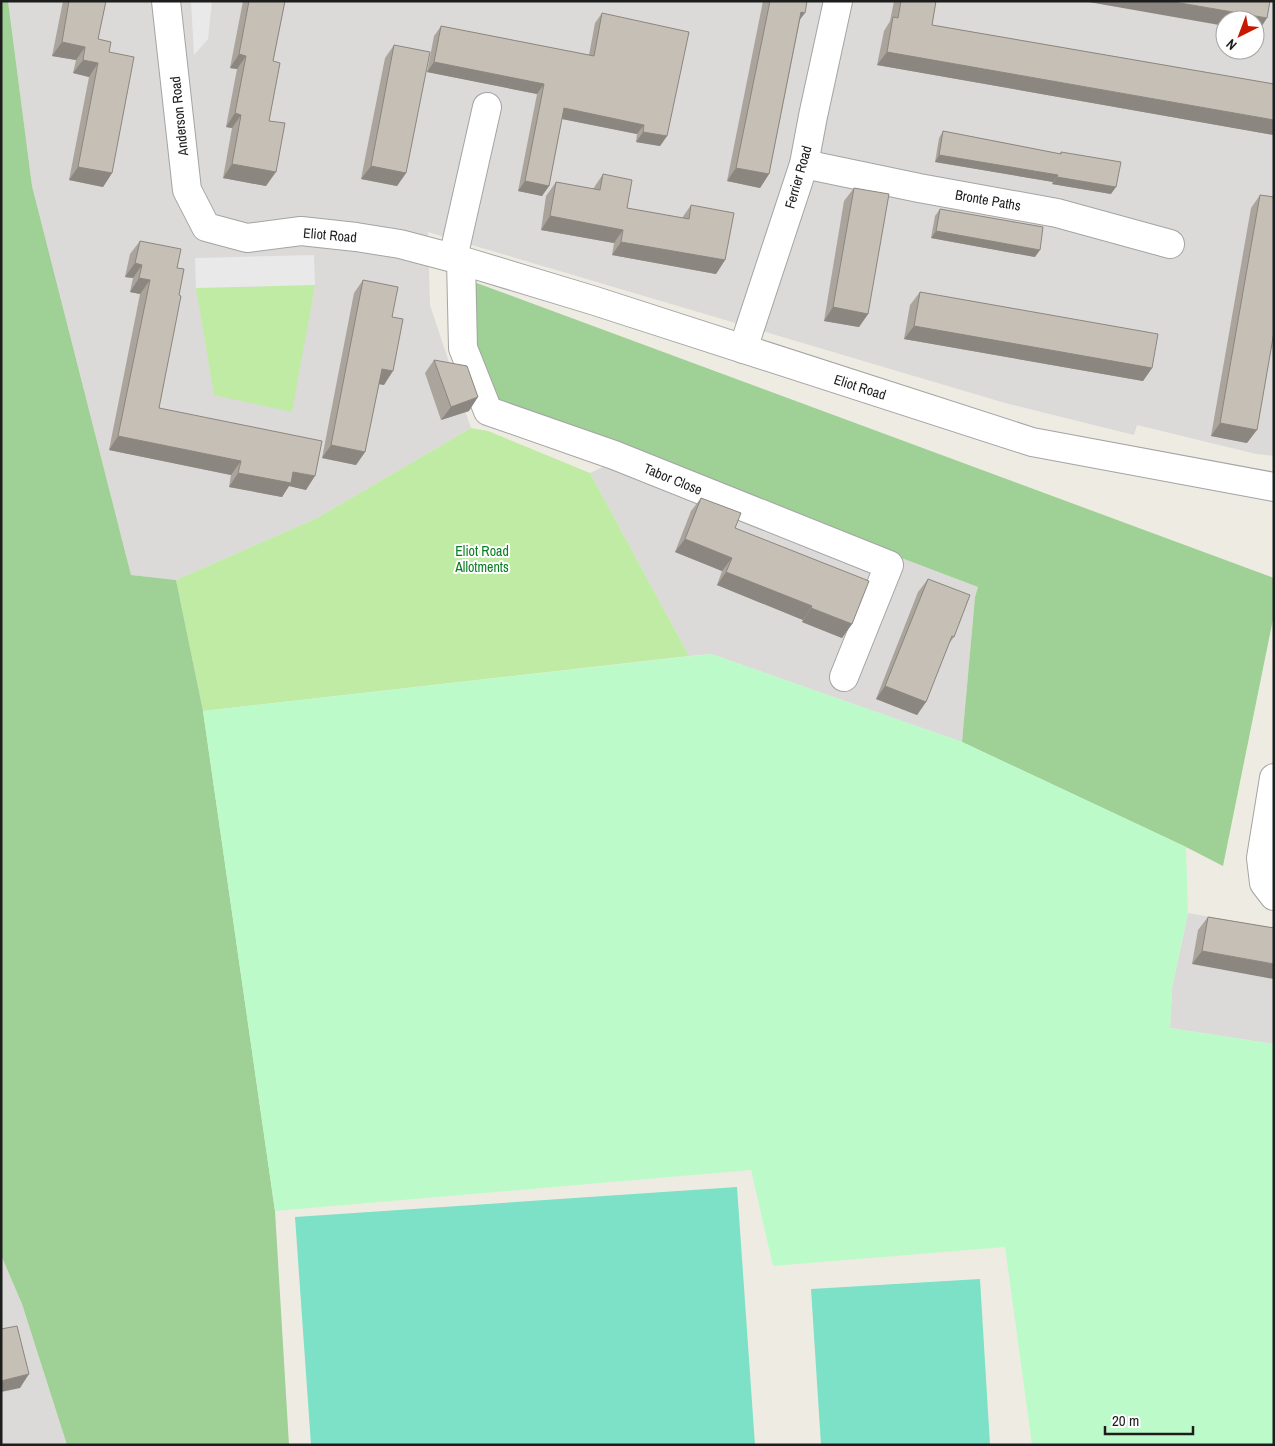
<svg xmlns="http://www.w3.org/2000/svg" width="1275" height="1446" viewBox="0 0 1275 1446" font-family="'Archivo Narrow',sans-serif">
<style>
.residential{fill:#dbdad9;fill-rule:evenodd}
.grass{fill:#bfeba5}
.forest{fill:#9fd095}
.park{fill:#bcfbc9}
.pitch{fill:#7ce1c6}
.parking{fill:#e9e9e9}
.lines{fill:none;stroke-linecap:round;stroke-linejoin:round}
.street-casing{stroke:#a4a4a4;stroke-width:30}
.street{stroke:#fff;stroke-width:28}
.wall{fill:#aaa49c}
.shaded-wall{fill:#8b867f}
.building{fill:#c6bfb5;stroke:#8b867f}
.labels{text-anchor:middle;stroke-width:4;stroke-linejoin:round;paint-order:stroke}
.street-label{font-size:14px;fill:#1d1d1d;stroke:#fff}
.park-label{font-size:14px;fill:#077e1f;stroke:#fff}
</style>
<rect width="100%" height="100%" fill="#eeece2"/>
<g class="residential">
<path d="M 8,1 L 1274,1 L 1274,456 L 1256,454 L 1137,425 L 1134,435 L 1005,403 L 428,232 L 430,305 L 471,428 L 317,518 L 176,580 L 131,575 L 32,186 ZM 1225,20 L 1255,20 L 1255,50 L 1225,50 Z"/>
<path d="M 622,458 L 637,458 L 978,587 L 975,597 L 962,742 L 711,654 L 689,656 L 590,473 Z"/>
<path d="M 1188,913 L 1274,928 L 1274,1044 L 1170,1028 L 1172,988 Z"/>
<path d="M 1,1255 L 22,1304 L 67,1445 L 1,1445 Z"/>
</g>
<g class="grass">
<path d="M 315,285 L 292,412 L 214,395 L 196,288 Z"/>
<path d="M 471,428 L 488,431 L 590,473 L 689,656 L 203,711 L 176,580 L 317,518 Z"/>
</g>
<g class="forest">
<path d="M 1,1 L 8,1 L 32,186 L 131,575 L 176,580 L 203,711 L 275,1211 L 289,1445 L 67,1445 L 22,1304 L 1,1255 Z"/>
<path d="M 474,282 L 1274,578 L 1274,614 L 1223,866 L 1186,847 L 962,742 L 975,597 L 978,587 L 637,458 L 497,399 L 475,348 Z"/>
</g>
<path class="park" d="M 711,654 L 962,742 L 1186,847 L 1188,913 L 1172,988 L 1170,1028 L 1274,1044 L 1274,1445 L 1032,1445 L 1005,1247 L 773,1266 L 751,1170 L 275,1211 L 203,711 Z"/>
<g class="pitch">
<path d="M 737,1187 L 755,1445 L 311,1445 L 295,1217 Z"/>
<path d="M 980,1279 L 990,1445 L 821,1445 L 811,1289 Z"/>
</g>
<g class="parking">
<path d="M 191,1 L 212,1 L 208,39 L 194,55 Z"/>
<path d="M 314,255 L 315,285 L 196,288 L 195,258 Z"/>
</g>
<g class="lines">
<defs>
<g id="street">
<path d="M 166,1 L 187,190 L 206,227 L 247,238 L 301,231 L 356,237 L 400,244 L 453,258 L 592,300 L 1032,442 L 1274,487"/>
<path d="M 804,164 L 919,188 L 1057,213 L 1170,244"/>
<path d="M 453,258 L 487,107"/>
<path d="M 461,260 L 463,348 L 488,411 L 614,455 L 889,565 L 844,677"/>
<path d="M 743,349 L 804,164 L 813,116 L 838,1"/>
<path d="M 1274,778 L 1261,858 L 1264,883 L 1274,896"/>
</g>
</defs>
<use href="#street" class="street-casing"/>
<use href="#street" class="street"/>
</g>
<g class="wall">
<path d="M 63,1 L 106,1 L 98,39 L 109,52 L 112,173 L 103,187 L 69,180 L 89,77 L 73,73 L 76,60 L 52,56 Z"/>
<path d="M 243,1 L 285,1 L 273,61 L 269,121 L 266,186 L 223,178 L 232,128 L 226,127 L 237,69 L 230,68 Z"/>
<path d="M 763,1 L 807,1 L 800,20 L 769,174 L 760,188 L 727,181 Z"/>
<path d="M 894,1 L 936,1 L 932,25 L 1274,84 L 1274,135 L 877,65 L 884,31 L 890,21 Z"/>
<path d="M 602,13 L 667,136 L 660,146 L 636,142 L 637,134 L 562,119 L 549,186 L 542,196 L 518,191 L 537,94 L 427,72 L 434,36 L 441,26 L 589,55 L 595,23 Z"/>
<path d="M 394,45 L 406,173 L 397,186 L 361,179 L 385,58 Z"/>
<path d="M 943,131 L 1060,154 L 1061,152 L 1111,194 L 1052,184 L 1053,182 L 935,162 L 939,138 Z"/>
<path d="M 603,174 L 627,208 L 682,218 L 691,205 L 725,260 L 716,274 L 612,255 L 614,243 L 541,230 L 546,196 L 556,182 L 593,189 Z"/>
<path d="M 854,188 L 868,314 L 859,327 L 824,321 L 844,201 Z"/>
<path d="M 1260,195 L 1247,443 L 1211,436 L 1251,208 Z"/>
<path d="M 940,209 L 1035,257 L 931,238 L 935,216 Z"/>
<path d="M 140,241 L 177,268 L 179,295 L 159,408 L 306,490 L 289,486 L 282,497 L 229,487 L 231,475 L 109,450 L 140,294 L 130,292 L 133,278 L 125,277 L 130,254 Z"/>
<path d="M 363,280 L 392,317 L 384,385 L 379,384 L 365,452 L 356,465 L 322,458 L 354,293 Z"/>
<path d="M 920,292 L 1152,368 L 1143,381 L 904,339 L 910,305 Z"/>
<path d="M 434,360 L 469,411 L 441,420 L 425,373 Z"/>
<path d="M 701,498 L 735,528 L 852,624 L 842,638 L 802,622 L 803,620 L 717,585 L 722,571 L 675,552 L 691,511 Z"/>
<path d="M 928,579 L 954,637 L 948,645 L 926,702 L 917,715 L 876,699 L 918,592 Z"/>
<path d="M 1208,917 L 1274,928 L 1192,964 L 1198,930 Z"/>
</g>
<g class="shaded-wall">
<path d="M 1083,1 L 1169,1 L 1267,18 L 1258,32 L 1255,31 L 1255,20 L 1225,20 L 1225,26 Z"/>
<path d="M 801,12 L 805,13 L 795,26 Z"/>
<path d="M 62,42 L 85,47 L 76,60 L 52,56 Z"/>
<path d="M 887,52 L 1274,120 L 1274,135 L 877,65 Z"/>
<path d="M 239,54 L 246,56 L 237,69 L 230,68 Z"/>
<path d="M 83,60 L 98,63 L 89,77 L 73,73 Z"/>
<path d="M 434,62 L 544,84 L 537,94 L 427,72 Z"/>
<path d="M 564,108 L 644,125 L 637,134 L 557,118 Z"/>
<path d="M 235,113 L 241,115 L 232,128 L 226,127 Z"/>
<path d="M 643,132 L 667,136 L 660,146 L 636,142 Z"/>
<path d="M 939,155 L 1058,175 L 1053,182 L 935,162 Z"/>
<path d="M 232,164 L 276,172 L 266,186 L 223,178 Z"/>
<path d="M 371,166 L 406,173 L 397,186 L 361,179 Z"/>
<path d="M 78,167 L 112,173 L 103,187 L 69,180 Z"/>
<path d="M 736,168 L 769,174 L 760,188 L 727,181 Z"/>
<path d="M 1057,177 L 1116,187 L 1111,194 L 1052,184 Z"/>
<path d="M 525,181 L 549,186 L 542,196 L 518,191 Z"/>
<path d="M 550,216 L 623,230 L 614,243 L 541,230 Z"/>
<path d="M 936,231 L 1040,250 L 1035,257 L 931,238 Z"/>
<path d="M 621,242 L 725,260 L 716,274 L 612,255 Z"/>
<path d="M 135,263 L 142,265 L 133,278 L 125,277 Z"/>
<path d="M 139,278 L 150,280 L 140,294 L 130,292 Z"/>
<path d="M 833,307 L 868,314 L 859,327 L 824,321 Z"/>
<path d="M 914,326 L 1152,368 L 1143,381 L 904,339 Z"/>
<path d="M 382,369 L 393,371 L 384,385 L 373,383 Z"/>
<path d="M 478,397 L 469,411 L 441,420 L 451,407 Z"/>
<path d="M 1220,423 L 1257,430 L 1247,443 L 1211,436 Z"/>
<path d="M 118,436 L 241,461 L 231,475 L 109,450 Z"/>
<path d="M 331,445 L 365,452 L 356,465 L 322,458 Z"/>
<path d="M 293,472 L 315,476 L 306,490 L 289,486 L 282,497 L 229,487 L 238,473 Z"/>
<path d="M 685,539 L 732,558 L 722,571 L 675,552 Z"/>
<path d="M 726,572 L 812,606 L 803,620 L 717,585 Z"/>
<path d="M 811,608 L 852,624 L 842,638 L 802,622 Z"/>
<path d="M 885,686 L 926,702 L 917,715 L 876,699 Z"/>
<path d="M 1202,951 L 1274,964 L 1274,979 L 1192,964 Z"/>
<path d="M 29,1374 L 20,1388 L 1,1392 L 1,1381 Z"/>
</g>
<g class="building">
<path d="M 69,1 L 106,1 L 98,39 L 111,42 L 109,52 L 134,57 L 112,173 L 78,167 L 98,63 L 83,60 L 85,47 L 62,42 Z"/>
<path d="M 249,1 L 285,1 L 273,61 L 280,63 L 269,121 L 285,123 L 276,172 L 232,164 L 241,115 L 235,113 L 246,56 L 239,54 Z"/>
<path d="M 770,1 L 807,1 L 805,13 L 801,12 L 769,174 L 736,168 Z"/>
<path d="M 901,1 L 936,1 L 932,25 L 1274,84 L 1274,120 L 887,52 L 893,17 L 898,18 Z"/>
<path d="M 1169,1 L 1270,1 L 1267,18 Z"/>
<path d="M 602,13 L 689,32 L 667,136 L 643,132 L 644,125 L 564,108 L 549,186 L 525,181 L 544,84 L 434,62 L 441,26 L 594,56 Z"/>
<path d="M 394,45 L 430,52 L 406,173 L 371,166 Z"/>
<path d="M 943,131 L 1061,154 L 1061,152 L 1121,162 L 1116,187 L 1057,177 L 1058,175 L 939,155 Z"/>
<path d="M 603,174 L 632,180 L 627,208 L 689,219 L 691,205 L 734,213 L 725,260 L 621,242 L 623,230 L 550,216 L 556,182 L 600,190 Z"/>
<path d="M 854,188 L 889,194 L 868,314 L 833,307 Z"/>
<path d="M 1260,195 L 1274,197 L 1274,332 L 1257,430 L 1220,423 Z"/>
<path d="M 940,209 L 1043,227 L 1040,250 L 936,231 Z"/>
<path d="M 140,241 L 181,249 L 177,268 L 184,269 L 179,295 L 181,296 L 159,408 L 322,441 L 315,476 L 293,472 L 291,483 L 238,473 L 241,461 L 118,436 L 150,280 L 139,278 L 142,265 L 135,263 Z"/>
<path d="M 363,280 L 398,287 L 392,317 L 403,319 L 393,371 L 382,369 L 365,452 L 331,445 Z"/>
<path d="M 920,292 L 1158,334 L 1152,368 L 914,326 Z"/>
<path d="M 434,360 L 467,366 L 478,397 L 451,407 Z"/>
<path d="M 701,498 L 741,513 L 735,528 L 869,581 L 852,624 L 811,608 L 812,606 L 726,572 L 732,558 L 685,539 Z"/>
<path d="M 928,579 L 970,595 L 954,637 L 952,636 L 926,702 L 885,686 Z"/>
<path d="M 1208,917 L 1274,928 L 1274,964 L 1202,951 Z"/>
<path d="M 17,1326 L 29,1374 L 1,1381 L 1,1329 Z"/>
</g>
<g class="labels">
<g class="street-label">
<text transform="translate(179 116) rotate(-96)" y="5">Anderson Road</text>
<text transform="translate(798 177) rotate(-74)" y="5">Ferrier Road</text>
<text transform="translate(988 200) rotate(10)" y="5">Bronte Paths</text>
<text transform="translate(330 235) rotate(5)" y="5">Eliot Road</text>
<text transform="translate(860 387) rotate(18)" y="5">Eliot Road</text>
<text transform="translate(673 479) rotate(22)" y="5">Tabor Close</text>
</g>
<g class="park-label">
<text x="482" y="556">Eliot Road<tspan x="482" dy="16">Allotments</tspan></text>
</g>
</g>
<rect width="1275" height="1446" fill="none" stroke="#1d1d1d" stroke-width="5"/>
<g transform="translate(1240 35) rotate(222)"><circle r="24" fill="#ffffff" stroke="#a5a5a5"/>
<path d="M0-4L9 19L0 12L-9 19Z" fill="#c91800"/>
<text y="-8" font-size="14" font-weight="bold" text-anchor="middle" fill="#1d1d1d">N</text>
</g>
<path d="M1105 1426v8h88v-8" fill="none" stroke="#1d1d1d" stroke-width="2.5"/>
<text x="1112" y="1426" font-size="15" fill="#1d1d1d" stroke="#ffffff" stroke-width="4" paint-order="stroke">20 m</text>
</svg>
